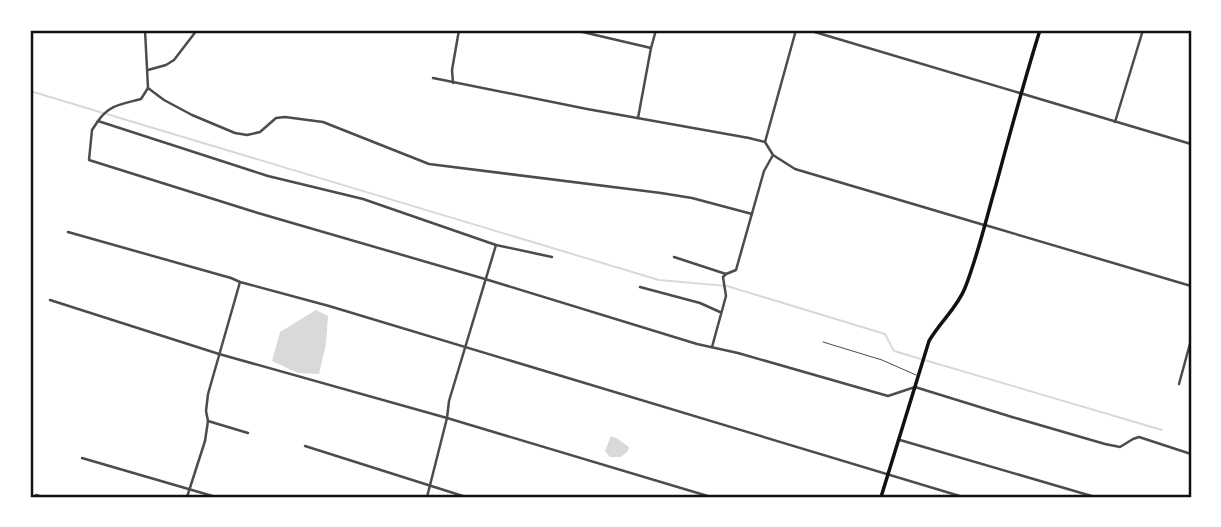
<svg xmlns="http://www.w3.org/2000/svg" width="1221" height="527" viewBox="0 0 1221 527" font-family="Arial,sans-serif">
<style>
.water{fill:#d9d9d9}
.lines{fill:none;stroke-linecap:round;stroke-linejoin:round}
.stream{stroke:#d9d9d9;stroke-width:2}
.service{stroke:#4c4c4c;stroke-width:1}
.minor{stroke:#4c4c4c;stroke-width:2.5}
.tertiary{stroke:#4c4c4c;stroke-width:2.5}
.secondary{stroke:#111;stroke-width:3.5}
.neatline{fill:none;stroke:#111;stroke-width:2.5}
</style>
<rect width="100%" height="100%" fill="#fff"/>
<g class="water">
<path d="M 316,310 L 328,316 L 326,344 L 319,374 L 298,373 L 272,361 L 280,332 Z"/>
<path d="M 611,436 L 618,439 L 629,447 L 628,451 L 621,457 L 610,457 L 605,451 Z"/>
</g>
<g class="lines">
<path class="stream" d="M 30,91 L 659,280 L 727,286 L 885,334 L 894,351 L 1162,430"/>
<path class="service" d="M 823,342 L 882,360 L 916,375"/>
<g class="minor">
<path d="M 145,30 L 148,88 L 164,100 L 192,115 L 235,133 L 247,135 L 260,132 L 276,118 L 285,117 L 323,122 L 429,164 L 661,193 L 692,198 L 752,214"/>
<path d="M 574,30 L 651,48"/>
<path d="M 148,70 L 166,65 L 174,60 L 197,30"/>
<path d="M 433,78 L 587,109 L 749,138 L 765,142"/>
<path d="M 453,83 L 452,70 L 459,30"/>
<path d="M 638,118 L 651,48 L 656,30"/>
<path d="M 98,121 C 110,104 123,104 141,99 L 148,88"/>
<path d="M 1115,122 L 1143,30"/>
<path d="M 773,155 L 795,169 L 984,225"/>
<path d="M 68,232 L 231,278 L 240,282 L 329,306 L 963,497"/>
<path d="M 552,257 L 496,245 L 363,199 L 268,176 L 98,121 L 92,130 L 89,160 L 258,213 L 485,279 L 697,344 L 738,353 L 888,396 L 915,387 L 1012,417 L 1105,444 L 1120,447 L 1133,439 L 1139,437 L 1191,454"/>
<path d="M 674,257 L 726,274"/>
<path d="M 640,287 L 700,303 L 720,312"/>
<path d="M 50,300 L 219,354 L 447,418 L 711,497"/>
<path d="M 712,347 L 726,296 L 723,277 L 726,274 L 736,270 L 764,171 L 773,155 L 765,142 L 796,30"/>
<path d="M 1179,384 L 1191,340"/>
<path d="M 208,421 L 248,433"/>
<path d="M 900,440 L 1095,497"/>
<path d="M 305,446 L 466,497"/>
<path d="M 82,458 L 216,497"/>
<path d="M 36,495 L 43,497"/>
<path d="M 187,497 L 205,441 L 208,421 L 206,411 L 208,394 L 240,282"/>
<path d="M 427,497 L 447,418 L 449,401 L 496,245"/>
</g>
<g class="tertiary">
<path d="M 808,30 L 1191,144"/>
<path d="M 985,225 L 1191,286"/>
</g>
<path class="secondary" d="M 881,497 L 929,341 C 940,322 957,308 965,288 C 978,255 986,219 996,185 C 1010,133 1024,81 1040,30"/>
</g>
<rect width="1221" height="527" fill="none" stroke="#ffffff" stroke-width="63"/>
<rect x="32" y="32" width="1158" height="464" class="neatline"/>
</svg>
